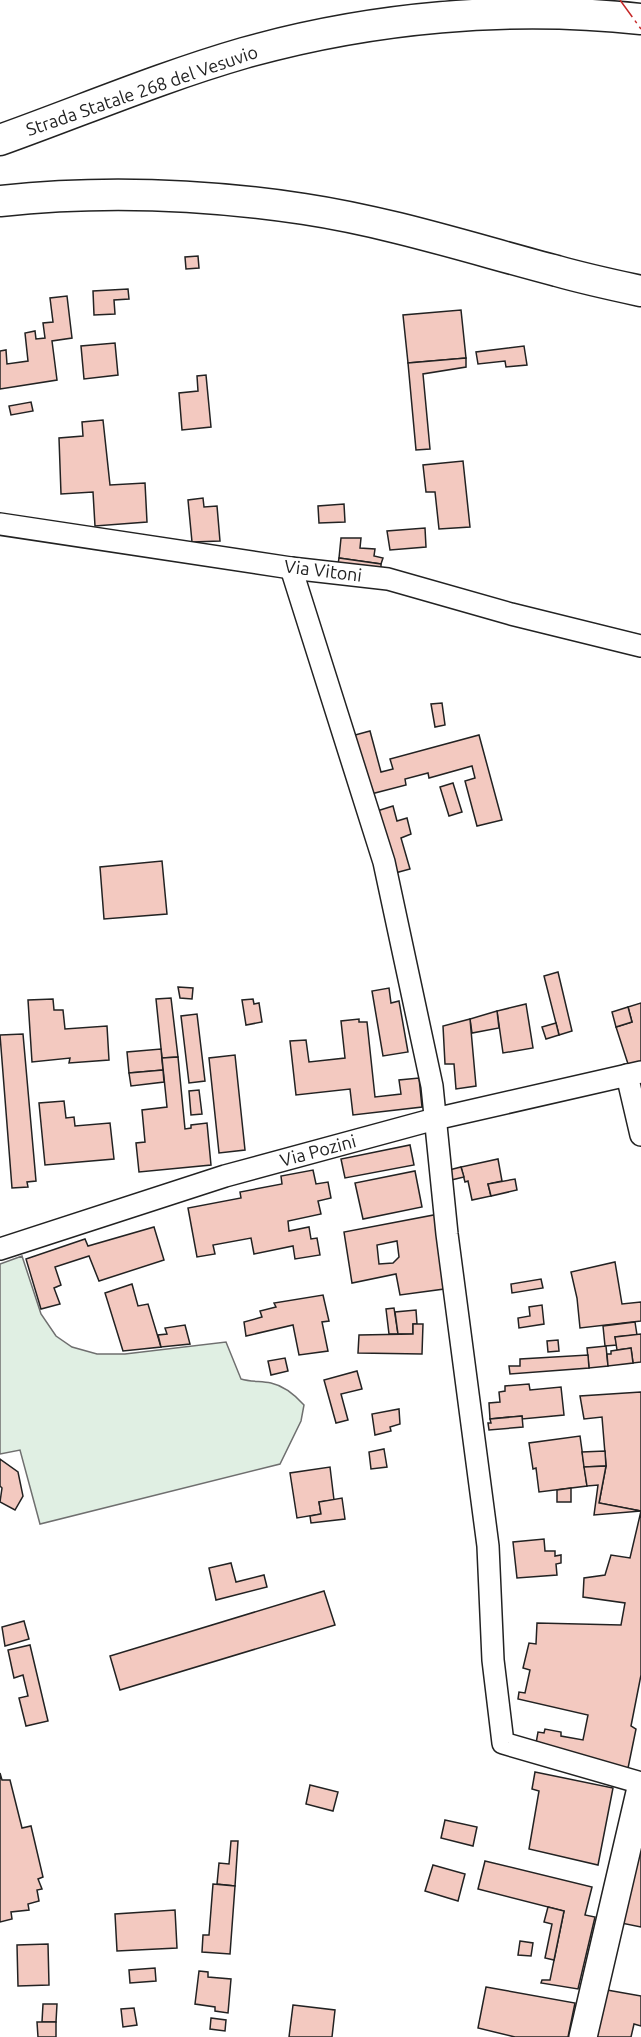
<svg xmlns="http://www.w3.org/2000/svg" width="641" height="2037" viewBox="0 0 641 2037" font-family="Ubuntu,sans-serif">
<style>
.green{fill:#e0efe3;stroke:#6f6f6f;stroke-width:1.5}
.building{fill:#f3c9c0;stroke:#222;stroke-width:1.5;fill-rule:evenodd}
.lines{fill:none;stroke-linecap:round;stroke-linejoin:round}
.minor-casing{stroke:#222;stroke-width:24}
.major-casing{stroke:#222;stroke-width:30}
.highway-casing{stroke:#222;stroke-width:33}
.minor{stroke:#fff;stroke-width:21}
.major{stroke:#fff;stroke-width:27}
.highway{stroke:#fff;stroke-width:30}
.power{stroke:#c62828;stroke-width:1.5;stroke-dasharray:21 4.5 3 4.5;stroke-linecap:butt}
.labels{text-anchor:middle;stroke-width:4.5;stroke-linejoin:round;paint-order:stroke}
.street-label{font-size:18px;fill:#222;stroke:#fff}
</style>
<rect width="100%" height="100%" fill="#fff"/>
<path class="green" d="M 22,1256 L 41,1314 L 56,1336 L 72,1347 L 97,1354 L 125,1354 L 226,1342 L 241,1379 C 251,1382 261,1381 271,1383 C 285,1386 295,1395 304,1405 L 301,1421 L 280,1464 L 40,1524 L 20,1450 L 0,1454 L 0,1264 Z"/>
<g class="building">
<path d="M 198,256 L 199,268 L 186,269 L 185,257 Z"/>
<path d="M 128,289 L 129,299 L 114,300 L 115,314 L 94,315 L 93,291 Z"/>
<path d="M 67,296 L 72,338 L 52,341 L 57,380 L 0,389 L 0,351 L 6,350 L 7,364 L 28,361 L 25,333 L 35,331 L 36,339 L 45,338 L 43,323 L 53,322 L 50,298 Z"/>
<path d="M 461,310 L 466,358 L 408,363 L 403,315 Z"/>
<path d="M 115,343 L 118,375 L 84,379 L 81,346 Z"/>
<path d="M 524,346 L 527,365 L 506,367 L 505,361 L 478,364 L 476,352 Z"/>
<path d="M 466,358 L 466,367 L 423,374 L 430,449 L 416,450 L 408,363 Z"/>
<path d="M 206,375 L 211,427 L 182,430 L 179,393 L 198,391 L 197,376 Z"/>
<path d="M 31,402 L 33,411 L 11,415 L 9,406 Z"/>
<path d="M 103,420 L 110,485 L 145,483 L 147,522 L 95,526 L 93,492 L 61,494 L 59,438 L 83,436 L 82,422 Z"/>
<path d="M 463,461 L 470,527 L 439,529 L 435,492 L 426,492 L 423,465 Z"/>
<path d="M 203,498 L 204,507 L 217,506 L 220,541 L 192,542 L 188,500 Z"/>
<path d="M 344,504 L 345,522 L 319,523 L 318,506 Z"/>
<path d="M 425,528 L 426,547 L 390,550 L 387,531 Z"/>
<path d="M 341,538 L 361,538 L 360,548 L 375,549 L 374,556 L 383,558 L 381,564 L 339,558 Z"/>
<path d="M 339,558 L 381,564 L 381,570 L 338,564 Z"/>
<path d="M 442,703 L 445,725 L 435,727 L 431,704 Z"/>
<path d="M 370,731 L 381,772 L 393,769 L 390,759 L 479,735 L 502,820 L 477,826 L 465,781 L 475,778 L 472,766 L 429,778 L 428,773 L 405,779 L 406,785 L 371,794 L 355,735 Z"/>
<path d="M 453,783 L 462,812 L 449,816 L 440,787 Z"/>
<path d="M 393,806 L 397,821 L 407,818 L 411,834 L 401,838 L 410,869 L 395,873 L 377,811 Z"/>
<path d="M 162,861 L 167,914 L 104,919 L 100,867 Z"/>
<path d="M 558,972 L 572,1031 L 559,1035 L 544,976 Z"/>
<path d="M 178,987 L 193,988 L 192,999 L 180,998 Z"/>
<path d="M 389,988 L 391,1003 L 399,1001 L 408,1052 L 383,1056 L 372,991 Z"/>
<path d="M 171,998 L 178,1057 L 162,1058 L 156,999 Z"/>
<path d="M 53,999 L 54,1010 L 63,1010 L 65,1029 L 107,1026 L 109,1060 L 69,1063 L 70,1058 L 32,1062 L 28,1000 Z"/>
<path d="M 253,999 L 254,1004 L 259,1003 L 262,1022 L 246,1025 L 242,1000 Z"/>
<path d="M 641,1003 L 641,1063 L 629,1067 L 616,1027 L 632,1022 L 628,1007 Z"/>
<path d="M 526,1004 L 533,1048 L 503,1053 L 497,1011 Z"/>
<path d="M 628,1007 L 632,1022 L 616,1027 L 612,1012 Z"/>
<path d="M 497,1011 L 499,1028 L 472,1033 L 470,1019 Z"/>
<path d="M 197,1014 L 205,1081 L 189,1083 L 181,1016 Z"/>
<path d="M 359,1019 L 359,1022 L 367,1022 L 375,1097 L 401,1094 L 399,1080 L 419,1078 L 422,1107 L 353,1115 L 350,1089 L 296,1095 L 290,1041 L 306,1040 L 309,1062 L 345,1058 L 341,1021 Z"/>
<path d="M 470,1019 L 476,1086 L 456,1089 L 454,1064 L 445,1064 L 443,1026 Z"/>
<path d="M 556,1023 L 559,1035 L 546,1039 L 542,1027 Z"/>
<path d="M 23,1034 L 36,1181 L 27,1182 L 28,1187 L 12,1188 L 0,1035 Z"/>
<path d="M 161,1049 L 163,1070 L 129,1073 L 127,1052 Z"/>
<path d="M 235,1055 L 245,1150 L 219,1153 L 209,1058 Z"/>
<path d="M 178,1057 L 185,1129 L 191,1128 L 191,1125 L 207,1123 L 211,1165 L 139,1172 L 136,1143 L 145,1142 L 142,1110 L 167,1107 L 162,1058 Z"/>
<path d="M 163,1070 L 164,1082 L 131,1086 L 129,1073 Z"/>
<path d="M 199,1090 L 202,1114 L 191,1115 L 189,1091 Z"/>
<path d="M 64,1101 L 66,1118 L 74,1117 L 75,1126 L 110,1123 L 114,1159 L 45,1165 L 39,1103 Z"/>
<path d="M 410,1145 L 414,1165 L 345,1178 L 341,1159 Z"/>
<path d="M 498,1159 L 502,1181 L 488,1184 L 491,1196 L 472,1200 L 468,1181 L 465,1182 L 461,1167 Z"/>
<path d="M 461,1167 L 464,1177 L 447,1181 L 445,1171 Z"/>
<path d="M 313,1170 L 316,1184 L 328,1182 L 331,1198 L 318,1201 L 321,1214 L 288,1221 L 289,1231 L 309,1227 L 311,1239 L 317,1238 L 320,1255 L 295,1259 L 293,1246 L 254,1254 L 251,1238 L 213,1245 L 215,1254 L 197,1257 L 188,1208 L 241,1198 L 240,1192 L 282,1184 L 281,1176 Z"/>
<path d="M 415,1171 L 422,1207 L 363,1219 L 355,1183 Z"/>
<path d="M 515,1179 L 517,1190 L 491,1196 L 488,1184 Z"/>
<path d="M 439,1214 L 446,1265 L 441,1266 L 444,1289 L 400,1295 L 396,1274 L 352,1283 L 344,1232 ZM 397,1241 L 399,1257 L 393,1263 L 379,1264 L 377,1245 Z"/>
<path d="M 154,1227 L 164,1260 L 99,1281 L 89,1256 L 55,1267 L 61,1285 L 54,1288 L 60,1304 L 41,1309 L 26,1259 L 85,1239 L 88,1246 Z"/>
<path d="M 615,1262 L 622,1304 L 641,1302 L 641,1321 L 580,1328 L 577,1298 L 571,1272 Z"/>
<path d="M 541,1279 L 543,1288 L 512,1293 L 511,1284 Z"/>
<path d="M 132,1284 L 138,1306 L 148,1304 L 161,1347 L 123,1351 L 105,1293 Z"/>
<path d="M 323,1295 L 329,1321 L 322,1322 L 328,1351 L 299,1355 L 293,1325 L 246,1336 L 244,1322 L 262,1317 L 260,1311 L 276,1307 L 274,1303 Z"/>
<path d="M 542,1305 L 544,1324 L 519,1328 L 518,1318 L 530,1316 L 529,1307 Z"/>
<path d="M 394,1308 L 398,1334 L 389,1334 L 386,1309 Z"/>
<path d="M 416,1310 L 417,1324 L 413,1324 L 413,1334 L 398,1334 L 395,1312 Z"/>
<path d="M 635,1322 L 637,1335 L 615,1337 L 617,1345 L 605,1346 L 603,1326 Z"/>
<path d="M 413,1324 L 423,1324 L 422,1354 L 358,1353 L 359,1335 L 413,1334 Z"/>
<path d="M 185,1325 L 190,1344 L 161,1347 L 158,1335 L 167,1334 L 165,1328 Z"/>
<path d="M 641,1334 L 641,1362 L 633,1363 L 631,1348 L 617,1350 L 615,1337 Z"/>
<path d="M 558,1340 L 559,1351 L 548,1352 L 547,1341 Z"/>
<path d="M 606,1346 L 608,1366 L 589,1368 L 587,1348 Z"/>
<path d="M 631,1348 L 633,1363 L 608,1366 L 607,1354 L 611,1354 L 611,1351 Z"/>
<path d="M 588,1355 L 589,1368 L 510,1374 L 509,1366 L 520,1366 L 520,1359 Z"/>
<path d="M 285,1358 L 288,1371 L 271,1375 L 268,1361 Z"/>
<path d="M 357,1371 L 362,1389 L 341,1394 L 348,1420 L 336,1423 L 324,1380 Z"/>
<path d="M 529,1384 L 530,1390 L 561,1387 L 564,1415 L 522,1419 L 522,1416 L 490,1419 L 489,1403 L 500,1402 L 499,1392 L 505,1391 L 505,1386 Z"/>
<path d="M 641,1392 L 641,1675 L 631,1726 L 636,1729 L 627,1773 L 535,1749 L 538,1732 L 544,1733 L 545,1729 L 561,1732 L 561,1736 L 583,1740 L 588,1715 L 518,1699 L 519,1692 L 525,1693 L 530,1670 L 523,1668 L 529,1643 L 536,1644 L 537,1623 L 621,1625 L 625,1603 L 583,1597 L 584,1578 L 605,1575 L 611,1555 L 630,1558 L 641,1511 L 599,1503 L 606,1466 L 602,1417 L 584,1419 L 580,1396 Z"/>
<path d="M 399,1409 L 400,1424 L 390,1427 L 391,1431 L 375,1435 L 372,1414 Z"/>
<path d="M 522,1416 L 523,1427 L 489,1430 L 488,1423 L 491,1423 L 490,1419 Z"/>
<path d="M 580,1436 L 587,1486 L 539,1492 L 536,1468 L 533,1469 L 529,1443 Z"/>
<path d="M 384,1449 L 387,1467 L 371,1469 L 369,1452 Z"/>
<path d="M 605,1451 L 606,1466 L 584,1467 L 582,1452 Z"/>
<path d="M 0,1459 L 18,1472 L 23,1496 L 15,1510 L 0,1502 L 2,1488 L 0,1486 Z"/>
<path d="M 606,1466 L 599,1503 L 641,1511 L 594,1515 L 598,1485 L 587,1486 L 584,1467 Z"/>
<path d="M 330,1467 L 334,1500 L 319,1502 L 321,1514 L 297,1518 L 290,1473 Z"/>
<path d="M 571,1488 L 571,1502 L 557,1502 L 557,1490 Z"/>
<path d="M 342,1498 L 345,1519 L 311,1523 L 310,1516 L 321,1514 L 319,1502 Z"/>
<path d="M 544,1539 L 545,1551 L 555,1551 L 555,1556 L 561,1555 L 561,1563 L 556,1564 L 557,1575 L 517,1578 L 513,1542 Z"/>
<path d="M 231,1563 L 236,1582 L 264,1575 L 267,1587 L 216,1600 L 209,1568 Z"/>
<path d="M 324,1591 L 335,1625 L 120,1690 L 110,1656 Z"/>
<path d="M 24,1621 L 29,1639 L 5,1646 L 2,1627 Z"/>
<path d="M 30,1645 L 48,1721 L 26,1726 L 19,1698 L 28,1696 L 23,1675 L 14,1678 L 8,1650 Z"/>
<path d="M 535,1772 L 613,1788 L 598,1865 L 529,1849 L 539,1791 L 532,1789 Z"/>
<path d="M 0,1773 L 2,1780 L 10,1780 L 22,1828 L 31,1826 L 43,1877 L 38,1879 L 42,1889 L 37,1890 L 39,1901 L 28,1904 L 29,1910 L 11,1912 L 12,1919 L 0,1922 Z"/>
<path d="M 310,1785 L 338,1792 L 333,1811 L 306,1804 Z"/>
<path d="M 445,1820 L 477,1827 L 473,1846 L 441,1838 Z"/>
<path d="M 231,1841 L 238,1841 L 235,1886 L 217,1884 L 219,1863 L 229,1864 Z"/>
<path d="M 641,1841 L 641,1927 L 621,1923 Z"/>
<path d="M 485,1861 L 592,1887 L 585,1915 L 595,1917 L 578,1989 L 541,1983 L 542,1980 L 550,1980 L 564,1911 L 478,1889 Z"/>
<path d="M 433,1865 L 465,1874 L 458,1901 L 425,1891 Z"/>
<path d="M 213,1884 L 235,1886 L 230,1954 L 202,1952 L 203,1935 L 209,1935 Z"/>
<path d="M 548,1907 L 564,1911 L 554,1960 L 545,1958 L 552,1924 L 544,1922 Z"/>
<path d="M 175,1910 L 177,1948 L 117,1951 L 115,1914 Z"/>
<path d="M 520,1941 L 533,1943 L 531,1956 L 518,1955 Z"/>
<path d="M 48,1944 L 49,1985 L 18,1986 L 17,1945 Z"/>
<path d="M 155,1968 L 156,1981 L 130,1983 L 129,1970 Z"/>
<path d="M 199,1971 L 208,1972 L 208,1977 L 231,1979 L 228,2013 L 215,2011 L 215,2007 L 195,2004 Z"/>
<path d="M 486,1987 L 575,2003 L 568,2037 L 515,2037 L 478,2028 Z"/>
<path d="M 607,1990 L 641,1996 L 641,2026 L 634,2024 L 631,2037 L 597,2037 Z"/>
<path d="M 43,2004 L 57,2004 L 56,2022 L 42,2022 Z"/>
<path d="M 293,2005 L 335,2010 L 332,2037 L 289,2037 Z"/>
<path d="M 134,2008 L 137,2025 L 123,2027 L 121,2009 Z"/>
<path d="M 211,2018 L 226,2020 L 225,2031 L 210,2029 Z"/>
<path d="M 37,2022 L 56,2022 L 56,2037 L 38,2037 Z"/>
</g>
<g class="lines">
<defs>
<g id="minor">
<path d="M 0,524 L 291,568 L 388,579 L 511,614 L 641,646"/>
<path d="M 291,568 L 384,862 L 432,1086 L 447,1234 L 488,1546 L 493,1660 L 503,1743 L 641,1783"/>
<path d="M 627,1075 L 641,1135"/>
<path d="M 0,1249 L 225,1176 L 435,1119 L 641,1072"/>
</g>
<path id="major" d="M 583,2037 L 641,1788"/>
<g id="highway">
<path d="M 0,140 C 81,111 161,77 244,53 C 372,17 509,5 641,19"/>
<path d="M 0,201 C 101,190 204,194 304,209 C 390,222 473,249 557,271 C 585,279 613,285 641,291"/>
</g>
</defs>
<use href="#minor" class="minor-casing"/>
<use href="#major" class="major-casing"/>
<use href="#highway" class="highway-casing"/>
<use href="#minor" class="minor"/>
<use href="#major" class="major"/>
<use href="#highway" class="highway"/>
<path class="power" d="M 620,0 L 641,29"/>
</g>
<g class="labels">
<g class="street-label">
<text transform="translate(142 91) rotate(-19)" y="6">Strada Statale 268 del Vesuvio</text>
<text transform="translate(323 571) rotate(7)" y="6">Via Vitoni</text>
<text transform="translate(318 1151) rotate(-15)" y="6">Via Pozini</text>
</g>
</g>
</svg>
